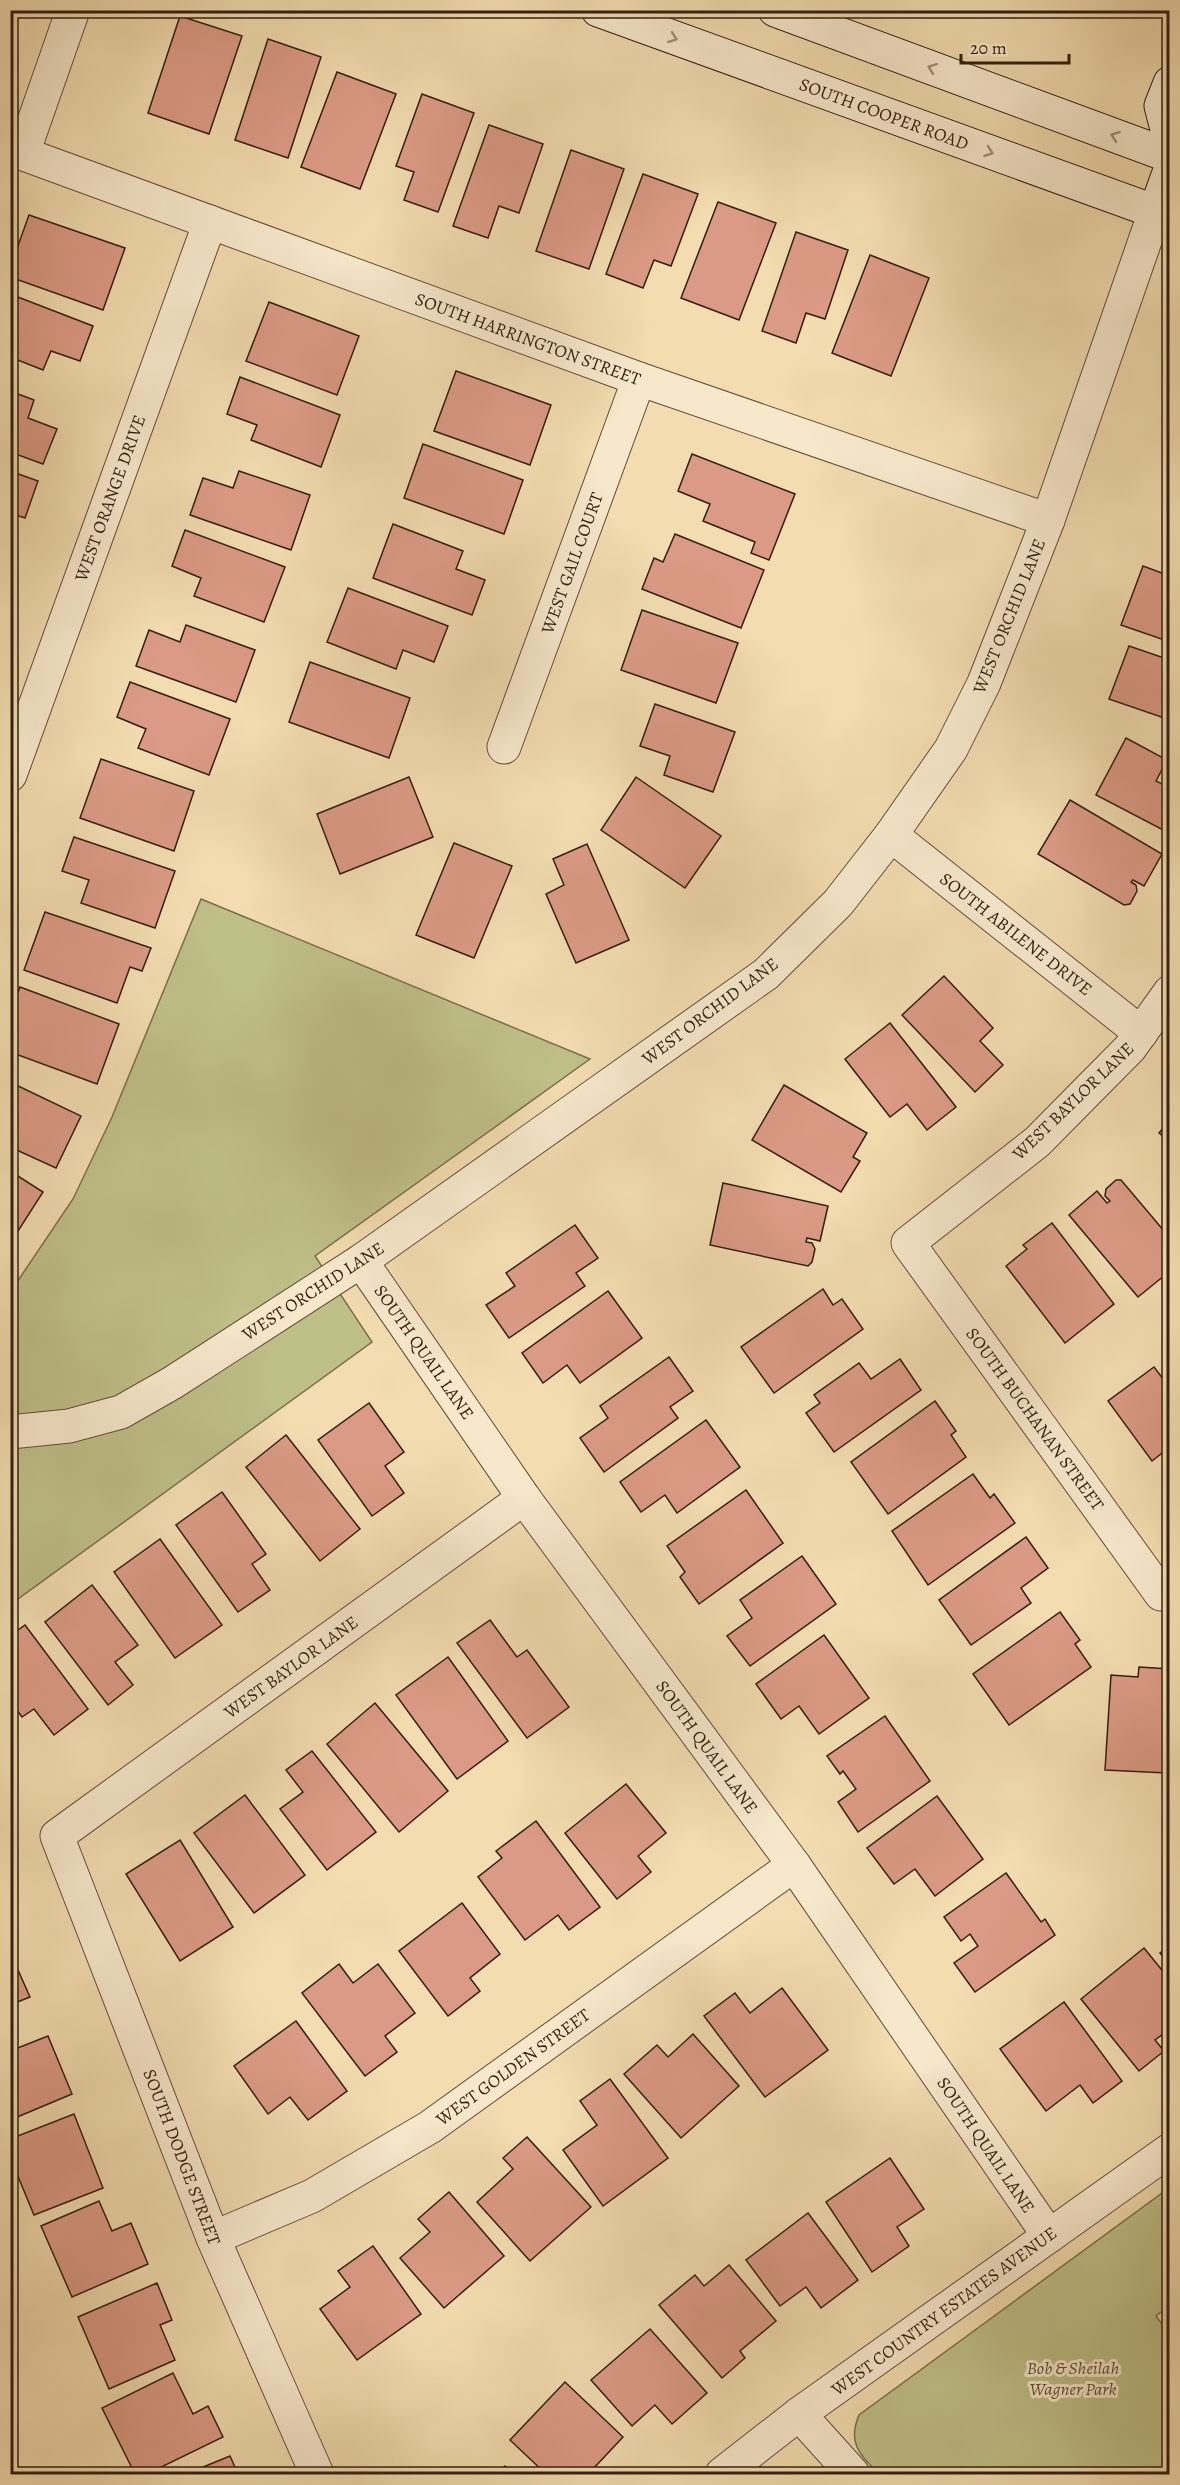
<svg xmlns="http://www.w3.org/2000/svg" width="1180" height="2485" viewBox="0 0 1180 2485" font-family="Alegreya,serif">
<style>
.green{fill:#bfbf88;stroke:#786f4c;stroke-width:1.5}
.building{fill:#db9a85;stroke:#321f10;stroke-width:1.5}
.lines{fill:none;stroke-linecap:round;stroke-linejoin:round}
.street-casing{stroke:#624e38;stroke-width:35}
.secondary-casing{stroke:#321f10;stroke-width:35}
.street{stroke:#f7e8cc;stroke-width:33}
.secondary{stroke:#f7e8cc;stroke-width:33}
.oneway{stroke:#9e8e77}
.labels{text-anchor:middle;stroke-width:6;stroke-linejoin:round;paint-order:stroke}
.street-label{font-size:18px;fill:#321f10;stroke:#f7e8cc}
.park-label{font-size:18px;font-style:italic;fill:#5c4f34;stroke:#f7e8cc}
</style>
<rect width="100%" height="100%" fill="#f2dcb0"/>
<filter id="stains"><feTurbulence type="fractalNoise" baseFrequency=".00333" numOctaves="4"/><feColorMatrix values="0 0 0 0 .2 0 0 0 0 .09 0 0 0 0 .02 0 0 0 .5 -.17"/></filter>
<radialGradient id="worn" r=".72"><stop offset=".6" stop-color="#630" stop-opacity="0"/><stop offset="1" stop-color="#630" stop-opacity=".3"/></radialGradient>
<g class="green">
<path d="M 201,899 L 590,1059 L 315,1256 L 372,1342 L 11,1604 L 11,1291 L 73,1199 L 112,1117 Z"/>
<path d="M 1169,2188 L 1169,2306 L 1156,2316 L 1169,2334 L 1169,2474 L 879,2474 C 860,2455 847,2443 859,2415 Z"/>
</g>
<g class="building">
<path d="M 180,16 L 242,36 L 209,134 L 148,113 Z"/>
<path d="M 268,39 L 321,57 L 288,158 L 235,140 Z"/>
<path d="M 337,72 L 396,94 L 360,189 L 301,167 Z"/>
<path d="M 422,94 L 474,113 L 438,212 L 404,200 L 414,172 L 396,166 Z"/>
<path d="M 489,125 L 543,144 L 519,213 L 499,206 L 488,238 L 453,226 Z"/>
<path d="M 571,150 L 624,169 L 589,269 L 536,251 Z"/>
<path d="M 643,174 L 698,194 L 671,266 L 654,260 L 643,288 L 606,274 Z"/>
<path d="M 718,202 L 776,223 L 739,320 L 681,298 Z"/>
<path d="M 29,215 L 125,248 L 103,310 L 10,277 L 10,268 Z"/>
<path d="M 796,232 L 848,250 L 825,319 L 806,313 L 796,343 L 762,331 Z"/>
<path d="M 870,255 L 929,278 L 891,376 L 832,353 Z"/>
<path d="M 10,294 L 93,326 L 80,361 L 51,351 L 43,370 L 10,357 Z"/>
<path d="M 269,302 L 359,336 L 337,395 L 246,361 Z"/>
<path d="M 456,371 L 551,405 L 530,465 L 434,431 Z"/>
<path d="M 240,377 L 340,415 L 321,467 L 251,440 L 257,425 L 227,414 Z"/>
<path d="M 10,391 L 34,400 L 28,418 L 57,429 L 43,464 L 10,452 Z"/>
<path d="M 423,444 L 523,480 L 504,534 L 404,498 Z"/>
<path d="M 692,454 L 795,494 L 769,560 L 751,553 L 755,542 L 703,521 L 710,504 L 678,491 Z"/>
<path d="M 10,471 L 38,481 L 25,518 L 10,513 Z"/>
<path d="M 239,471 L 310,495 L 291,550 L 190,515 L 203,478 L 233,488 Z"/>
<path d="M 393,524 L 463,551 L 456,569 L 485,580 L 472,615 L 373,578 Z"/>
<path d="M 185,530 L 285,567 L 264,622 L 194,596 L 201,578 L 172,566 Z"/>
<path d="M 675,534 L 764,570 L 741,628 L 642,589 L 654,558 L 663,562 Z"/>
<path d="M 1143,566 L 1170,576 L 1170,642 L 1121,625 Z"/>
<path d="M 348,588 L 448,626 L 434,662 L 403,650 L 396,669 L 327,642 Z"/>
<path d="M 642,610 L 738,643 L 716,703 L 621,670 Z"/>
<path d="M 186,625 L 255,650 L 236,702 L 136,666 L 149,630 L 180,642 Z"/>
<path d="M 1129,646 L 1170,660 L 1170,720 L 1109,699 Z"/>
<path d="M 310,662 L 410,698 L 389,758 L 289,722 Z"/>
<path d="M 130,682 L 230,719 L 209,775 L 138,748 L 146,729 L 117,717 Z"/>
<path d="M 655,704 L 735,732 L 713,792 L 664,775 L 670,756 L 640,746 Z"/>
<path d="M 1126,738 L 1167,760 L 1156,781 L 1170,788 L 1169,833 L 1096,795 Z"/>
<path d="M 101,759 L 194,791 L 174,851 L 80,818 Z"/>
<path d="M 409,777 L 433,837 L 340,874 L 317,814 Z"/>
<path d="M 636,777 L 721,836 L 685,888 L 601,830 Z"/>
<path d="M 1070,800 L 1162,854 L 1144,886 L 1133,880 L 1131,882 L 1136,885 L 1137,891 L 1130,904 L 1124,905 L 1038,854 Z"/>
<path d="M 74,837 L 175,871 L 155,928 L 81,903 L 89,880 L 62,871 Z"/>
<path d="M 454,843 L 512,866 L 474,958 L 416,935 Z"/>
<path d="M 587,844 L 629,940 L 576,963 L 546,894 L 564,885 L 553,859 Z"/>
<path d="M 45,912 L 151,948 L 142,971 L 130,967 L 117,1003 L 24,970 Z"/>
<path d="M 944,976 L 993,1028 L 980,1041 L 1003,1065 L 975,1092 L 902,1015 Z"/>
<path d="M 20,987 L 119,1024 L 97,1084 L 10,1052 L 10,1014 Z"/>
<path d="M 890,1023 L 956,1107 L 927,1130 L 907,1104 L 890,1117 L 845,1059 Z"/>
<path d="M 14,1084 L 81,1116 L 56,1168 L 10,1147 L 10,1091 Z"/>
<path d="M 784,1085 L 867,1133 L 853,1157 L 860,1161 L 841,1192 L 752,1140 Z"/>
<path d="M 1170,1120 L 1170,1142 L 1159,1133 Z"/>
<path d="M 10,1171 L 43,1192 L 11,1242 L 10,1242 Z"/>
<path d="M 1116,1180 L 1121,1180 L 1170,1238 L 1170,1271 L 1138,1297 L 1069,1215 L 1097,1191 L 1107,1203 L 1110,1201 L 1105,1196 L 1106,1189 Z"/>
<path d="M 723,1183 L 828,1206 L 820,1241 L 807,1238 L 806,1242 L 812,1243 L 815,1249 L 812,1262 L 808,1266 L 710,1245 Z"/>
<path d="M 1052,1223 L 1114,1304 L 1065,1343 L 1006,1266 L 1027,1249 L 1023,1245 Z"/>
<path d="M 575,1225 L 598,1258 L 576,1273 L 585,1286 L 509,1338 L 486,1305 L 515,1286 L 506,1273 Z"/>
<path d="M 823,1289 L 833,1305 L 842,1299 L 863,1329 L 774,1393 L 741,1347 Z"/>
<path d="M 608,1291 L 642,1338 L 580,1383 L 567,1365 L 543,1383 L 522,1353 Z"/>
<path d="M 669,1357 L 693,1391 L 670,1407 L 678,1418 L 604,1472 L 580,1438 L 608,1418 L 600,1406 Z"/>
<path d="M 900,1359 L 921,1390 L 834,1452 L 806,1413 L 820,1403 L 814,1395 L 859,1363 L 871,1379 Z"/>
<path d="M 1154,1367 L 1170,1388 L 1170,1454 L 1166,1450 L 1152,1461 L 1108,1401 Z"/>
<path d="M 935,1401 L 956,1431 L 951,1435 L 966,1457 L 888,1514 L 851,1462 Z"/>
<path d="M 369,1403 L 404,1452 L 385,1466 L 404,1493 L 372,1516 L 318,1440 Z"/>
<path d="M 706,1420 L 740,1467 L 677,1513 L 665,1495 L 641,1512 L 620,1482 Z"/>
<path d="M 286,1435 L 360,1529 L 320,1561 L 246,1467 Z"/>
<path d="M 973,1474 L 990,1498 L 994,1494 L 1015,1523 L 928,1585 L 892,1531 Z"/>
<path d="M 746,1490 L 783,1543 L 699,1604 L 680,1577 L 685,1572 L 667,1546 Z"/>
<path d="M 222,1492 L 266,1554 L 252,1564 L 270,1590 L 238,1612 L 176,1525 Z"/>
<path d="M 1026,1537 L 1048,1568 L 1021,1588 L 1031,1603 L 971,1645 L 939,1600 Z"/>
<path d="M 160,1539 L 222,1625 L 175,1658 L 114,1572 Z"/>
<path d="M 802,1556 L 836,1604 L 750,1666 L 727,1636 L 752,1618 L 740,1600 Z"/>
<path d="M 92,1585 L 138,1645 L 115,1662 L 133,1685 L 108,1705 L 45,1622 Z"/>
<path d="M 1060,1612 L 1080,1640 L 1075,1644 L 1091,1667 L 1009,1725 L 973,1674 Z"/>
<path d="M 490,1620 L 517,1657 L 527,1650 L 569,1707 L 527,1738 L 457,1643 Z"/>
<path d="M 25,1625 L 88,1709 L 54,1735 L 34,1709 L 22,1717 L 10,1701 L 10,1636 Z"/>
<path d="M 824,1635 L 869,1698 L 819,1734 L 799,1706 L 781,1719 L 756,1684 Z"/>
<path d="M 448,1657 L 508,1741 L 457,1779 L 396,1695 Z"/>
<path d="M 1139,1667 L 1170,1669 L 1167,1773 L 1105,1770 L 1111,1675 L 1138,1677 Z"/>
<path d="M 375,1703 L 448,1791 L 399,1832 L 327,1744 Z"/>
<path d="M 885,1716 L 930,1781 L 858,1832 L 838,1802 L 856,1789 L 843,1771 L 840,1774 L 827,1756 Z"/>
<path d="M 312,1751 L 376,1832 L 327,1870 L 280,1809 L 303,1792 L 286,1770 Z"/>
<path d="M 626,1784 L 666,1833 L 638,1856 L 651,1872 L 617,1899 L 565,1833 Z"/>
<path d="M 245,1795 L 305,1875 L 254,1913 L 194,1833 Z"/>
<path d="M 937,1796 L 983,1859 L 935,1896 L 915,1869 L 894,1884 L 867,1848 Z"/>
<path d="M 536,1821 L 600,1907 L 569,1930 L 558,1915 L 525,1940 L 478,1877 L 502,1858 L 496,1851 Z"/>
<path d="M 180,1840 L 233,1927 L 180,1961 L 126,1874 Z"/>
<path d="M 1006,1873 L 1041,1922 L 1045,1919 L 1055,1935 L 975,1992 L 954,1963 L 978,1946 L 970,1934 L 961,1941 L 944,1917 Z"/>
<path d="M 462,1903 L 500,1954 L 470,1978 L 480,1991 L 448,2016 L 399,1951 Z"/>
<path d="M 1170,1945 L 1170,1964 L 1160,1953 Z"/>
<path d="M 1144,1948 L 1170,1980 L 1170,2029 L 1155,2040 L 1164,2051 L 1139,2071 L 1081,1999 Z"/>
<path d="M 14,1961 L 30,1997 L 10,2005 L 10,1963 Z"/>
<path d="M 339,1964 L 353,1983 L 378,1964 L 415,2013 L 385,2036 L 397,2052 L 365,2076 L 302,1993 Z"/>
<path d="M 782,1988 L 828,2050 L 765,2097 L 704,2016 L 735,1993 L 750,2013 Z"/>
<path d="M 1064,2002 L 1122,2081 L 1093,2103 L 1080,2085 L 1046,2111 L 1000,2049 Z"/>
<path d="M 296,2021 L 347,2091 L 308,2120 L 290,2097 L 268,2114 L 234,2066 Z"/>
<path d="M 693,2034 L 739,2086 L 681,2138 L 624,2074 L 657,2045 L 668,2057 Z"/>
<path d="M 48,2036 L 72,2094 L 10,2120 L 10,2051 Z"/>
<path d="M 610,2079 L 668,2158 L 603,2206 L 563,2150 L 597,2125 L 580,2101 Z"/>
<path d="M 74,2114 L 103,2188 L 34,2215 L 10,2157 L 10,2139 Z"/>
<path d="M 527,2137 L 591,2207 L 530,2261 L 477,2202 L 513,2169 L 503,2158 Z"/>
<path d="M 890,2158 L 924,2209 L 897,2227 L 909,2246 L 872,2272 L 826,2202 Z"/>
<path d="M 449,2192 L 504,2256 L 444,2308 L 400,2258 L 430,2232 L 418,2219 Z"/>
<path d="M 99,2201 L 112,2231 L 131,2223 L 148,2264 L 72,2297 L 41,2226 Z"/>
<path d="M 808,2213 L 858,2280 L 821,2308 L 806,2287 L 780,2306 L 746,2260 Z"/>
<path d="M 373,2246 L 421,2314 L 357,2360 L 320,2309 L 350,2287 L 338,2271 Z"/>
<path d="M 729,2265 L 776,2321 L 740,2351 L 745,2358 L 722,2378 L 659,2305 L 695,2275 L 704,2286 Z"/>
<path d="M 157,2283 L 172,2320 L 160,2325 L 175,2360 L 109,2389 L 78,2317 Z"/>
<path d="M 650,2329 L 707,2393 L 672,2424 L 655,2405 L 632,2426 L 591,2380 Z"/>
<path d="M 173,2373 L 193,2414 L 208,2406 L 223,2437 L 147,2474 L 135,2474 L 102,2408 Z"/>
<path d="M 565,2382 L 623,2437 L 593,2469 L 599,2474 L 546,2474 L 510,2440 Z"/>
<path d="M 230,2456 L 238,2474 L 186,2474 Z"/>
<path d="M 505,2466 L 515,2474 L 498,2474 Z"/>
</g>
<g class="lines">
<defs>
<g id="street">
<path d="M 10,149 L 639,379 L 1048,520"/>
<path d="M 23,153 L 73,10"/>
<path d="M 504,747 L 639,379"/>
<path d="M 10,775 L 210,222"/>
<path d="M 891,835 L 1141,1033"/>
<path d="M 1170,992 L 1130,1048 L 1037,1142 L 908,1243 L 1161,1594 L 1170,1588"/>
<path d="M 361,1261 L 524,1498 L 794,1865 L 1049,2236"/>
<path d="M 10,1432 L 69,1426 L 121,1412 L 172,1383 L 361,1261 L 766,974 L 838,903 L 891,835 L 951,749 L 984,683 L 1048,520 L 1155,212"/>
<path d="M 213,2238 L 312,2196 L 430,2127 L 794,1865"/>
<path d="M 799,2414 L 853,2474"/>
<path d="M 317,2474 L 213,2238 L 57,1836 L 524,1498"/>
<path d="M 722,2474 L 799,2414 L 1170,2150"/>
</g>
<g id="secondary">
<path d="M 598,10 L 1170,217"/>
<path d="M 775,10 L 1170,156"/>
<path d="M 1170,83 L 1161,106 L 1170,141"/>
<path d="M 1155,212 L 1170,170"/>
</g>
</defs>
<use href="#street" class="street-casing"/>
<use href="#secondary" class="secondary-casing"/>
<use href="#street" class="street"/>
<use href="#secondary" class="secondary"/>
</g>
<defs><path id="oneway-chevron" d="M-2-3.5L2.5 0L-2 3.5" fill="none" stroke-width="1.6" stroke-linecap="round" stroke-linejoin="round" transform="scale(1.5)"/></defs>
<g class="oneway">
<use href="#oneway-chevron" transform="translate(673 38) rotate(20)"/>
<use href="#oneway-chevron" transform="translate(932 68) rotate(-160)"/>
<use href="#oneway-chevron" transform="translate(1115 136) rotate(-160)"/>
<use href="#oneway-chevron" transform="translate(989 152) rotate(20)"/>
</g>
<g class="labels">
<g class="street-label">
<text transform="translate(884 114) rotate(20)" y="6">SOUTH COOPER ROAD</text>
<text transform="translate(528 339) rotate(20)" y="6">SOUTH HARRINGTON STREET</text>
<text transform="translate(110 498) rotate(-70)" y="6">WEST ORANGE DRIVE</text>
<text transform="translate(572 563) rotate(-70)" y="6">WEST GAIL COURT</text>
<text transform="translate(1009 616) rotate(-68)" y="6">WEST ORCHID LANE</text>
<text transform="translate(1016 934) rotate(38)" y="6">SOUTH ABILENE DRIVE</text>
<text transform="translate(710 1011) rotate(-37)" y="6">WEST ORCHID LANE</text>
<text transform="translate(1073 1101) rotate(-44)" y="6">WEST BAYLOR LANE</text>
<text transform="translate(313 1291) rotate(-33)" y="6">WEST ORCHID LANE</text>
<text transform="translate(424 1352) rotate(55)" y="6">SOUTH QUAIL LANE</text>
<text transform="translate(1035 1419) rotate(54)" y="6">SOUTH BUCHANAN STREET</text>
<text transform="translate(291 1667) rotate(-36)" y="6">WEST BAYLOR LANE</text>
<text transform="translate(707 1747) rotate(54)" y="6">SOUTH QUAIL LANE</text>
<text transform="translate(513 2067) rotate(-36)" y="6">WEST GOLDEN STREET</text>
<text transform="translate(986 2145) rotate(56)" y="6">SOUTH QUAIL LANE</text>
<text transform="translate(182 2157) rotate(69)" y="6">SOUTH DODGE STREET</text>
<text transform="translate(944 2311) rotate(-36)" y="6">WEST COUNTRY ESTATES AVENUE</text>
</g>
<g class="park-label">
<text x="1073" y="2374">Bob &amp; Sheilah<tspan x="1073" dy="21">Wagner Park</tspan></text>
</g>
</g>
<rect width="1180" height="2485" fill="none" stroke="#f2dcb0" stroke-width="36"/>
<rect x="12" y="12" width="1156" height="2461" fill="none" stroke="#321f10" stroke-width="3"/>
<rect x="18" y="18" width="1144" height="2449" fill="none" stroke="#321f10" stroke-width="1.5"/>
<path d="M961 54v9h108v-9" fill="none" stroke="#321f10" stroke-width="3"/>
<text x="970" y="54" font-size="18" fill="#321f10" stroke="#f7e8cc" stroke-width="4.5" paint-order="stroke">20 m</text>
<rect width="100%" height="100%" filter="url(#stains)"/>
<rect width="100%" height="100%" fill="url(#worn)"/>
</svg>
